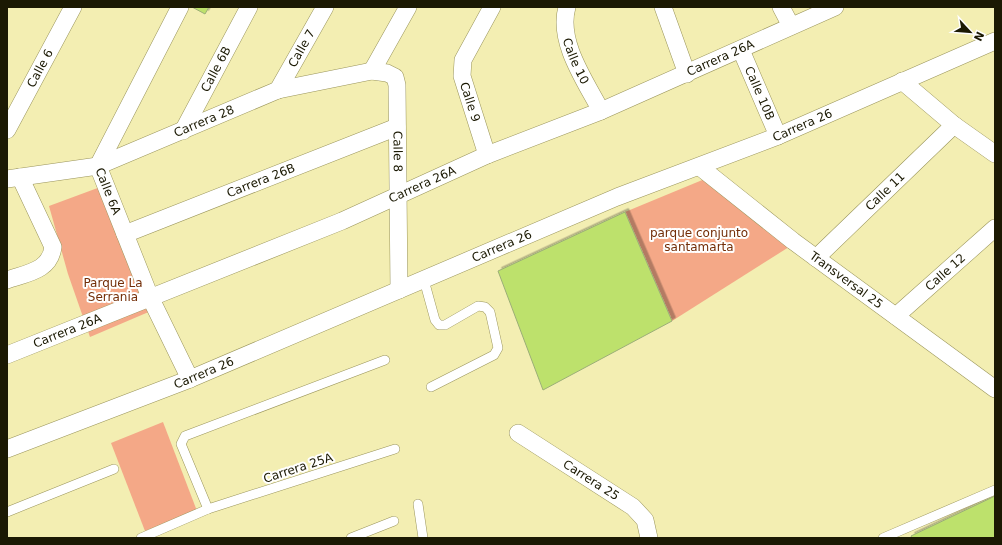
<svg xmlns="http://www.w3.org/2000/svg" width="1002" height="545" viewBox="0 0 1002 545" font-family="'DejaVu Sans',sans-serif">
<style>
.green{fill:#f4a887}
.building{fill:#bde16c;stroke:#9bae77;filter:url(#shadow)}
.lines{fill:none;stroke-linecap:round;stroke-linejoin:round}
.service-casing{stroke:#9a955b;stroke-width:10}
.minor-casing{stroke:#9a955b;stroke-width:18}
.service{stroke:#fff;stroke-width:9}
.minor{stroke:#fff;stroke-width:17}
.labels{text-anchor:middle;stroke-width:4;stroke-linejoin:round;paint-order:stroke}
.street-label{font-size:12px;fill:#1b1903;stroke:#fff}
.park-label{font-size:12px;fill:#732e08;stroke:#fff}
</style>
<defs>
<filter id="shadow"><feDropShadow dx="3.5" dy="-3.5" stdDeviation="0" flood-color="#0004"/></filter>
</defs>
<rect width="100%" height="100%" fill="#f3eeb2"/>
<g class="green">
<path d="M 712,176 L 800,240 L 672,321 L 625,212 Z"/>
<path d="M 103,186 L 158,308 L 90,337 L 68,274 L 49,206 Z"/>
<path d="M 163,422 L 197,511 L 145,531 L 111,443 Z"/>
</g>
<g class="building">
<path d="M 192,7 L 209,7 L 205,14 Z"/>
<path d="M 625,212 L 672,321 L 543,390 L 498,271 Z"/>
<path d="M 995,496 L 995,538 L 912,538 L 911,536 Z"/>
</g>
<g class="lines">
<defs>
<g id="service">
<path d="M 424,280 L 435,320 L 439,325 L 445,325 L 478,306 L 485,307 L 490,312 L 498,348 L 494,355 L 431,387"/>
<path d="M 418,504 L 423,538"/>
<path d="M 208,509 L 181,444 L 185,436 L 385,360"/>
<path d="M 7,512 L 114,469"/>
<path d="M 141,538 L 208,509 L 395,449"/>
<path d="M 351,538 L 394,521"/>
<path d="M 883,538 L 995,490"/>
</g>
<g id="minor">
<path id="s1" d="M 180,7 L 98,166 L 150,297 L 190,379"/>
<path id="s2" d="M 567,7 C 557,42 586,82 601,111"/>
<path d="M 663,7 L 687,74"/>
<path d="M 781,7 L 791,26"/>
<path id="s3" d="M 741,50 L 778,136"/>
<path d="M 372,71 L 408,7"/>
<path d="M 902,81 L 954,125 L 995,154"/>
<path id="s4" d="M 278,90 L 325,7"/>
<path id="s5" d="M 7,130 L 73,7"/>
<path id="s6" d="M 183,131 L 249,7"/>
<path d="M 487,155 L 462,76 L 463,60 L 492,7"/>
<path id="s7" d="M 700,167 L 793,241 L 995,389"/>
<path id="s8" d="M 7,179 L 98,166 L 278,90 L 372,71 L 387,73 L 395,77 L 397,85 L 399,290"/>
<path id="s9" d="M 125,234 L 397,127"/>
<path id="s10" d="M 816,258 L 954,125"/>
<path d="M 7,280 C 27,273 50,271 53,247 L 20,177"/>
<path id="s11" d="M 896,316 L 995,228"/>
<path id="s12" d="M 7,355 L 342,221 L 487,155 L 601,111 L 835,7"/>
<path id="s13" d="M 518,433 L 633,507 L 645,520 L 649,538"/>
<path id="s14" d="M 7,449 L 190,379 L 617,197 L 778,136 L 995,41"/>
</g>
</defs>
<use href="#service" class="service-casing"/>
<use href="#minor" class="minor-casing"/>
<use href="#service" class="service"/>
<use href="#minor" class="minor"/>
</g>
<g class="labels">
<g class="street-label">
<text dy="4" stroke="none"><textPath href="#s4" startOffset="48">Calle 7</textPath></text>
<text dy="4" stroke="none"><textPath href="#s12" startOffset="773">Carrera 26A</textPath></text>
<text dy="4" stroke="none"><textPath href="#s2" startOffset="56">Calle 10</textPath></text>
<text dy="4" stroke="none"><textPath href="#s5" startOffset="70">Calle 6</textPath></text>
<text dy="4" stroke="none"><textPath href="#s6" startOffset="70">Calle 6B</textPath></text>
<text dy="4" stroke="none"><textPath href="#s3" startOffset="47">Calle 10B</textPath></text>
<text transform="translate(470 102) rotate(72)" y="4">Calle 9</text>
<text dy="4" stroke="none"><textPath href="#s8" startOffset="207">Carrera 28</textPath></text>
<text dy="4" stroke="none"><textPath href="#s14" startOffset="859">Carrera 26</textPath></text>
<text dy="4" stroke="none"><textPath href="#s8" startOffset="482">Calle 8</textPath></text>
<text dy="4" stroke="none"><textPath href="#s9" startOffset="146">Carrera 26B</textPath></text>
<text dy="4" stroke="none"><textPath href="#s12" startOffset="449">Carrera 26A</textPath></text>
<text dy="4" stroke="none"><textPath href="#s1" startOffset="206">Calle 6A</textPath></text>
<text dy="4" stroke="none"><textPath href="#s10" startOffset="96">Calle 11</textPath></text>
<text dy="4" stroke="none"><textPath href="#s14" startOffset="535">Carrera 26</textPath></text>
<text dy="4" stroke="none"><textPath href="#s11" startOffset="66">Calle 12</textPath></text>
<text dy="4" stroke="none"><textPath href="#s7" startOffset="185">Transversal 25</textPath></text>
<text dy="4" stroke="none"><textPath href="#s12" startOffset="65">Carrera 26A</textPath></text>
<text dy="4" stroke="none"><textPath href="#s14" startOffset="211">Carrera 26</textPath></text>
<text transform="translate(298 468) rotate(-18)" y="4">Carrera 25A</text>
<text dy="4" stroke="none"><textPath href="#s13" startOffset="87">Carrera 25</textPath></text>
</g>
<g class="park-label">
<text x="699" y="237">parque conjunto<tspan x="699" dy="14">santamarta</tspan></text>
<text x="113" y="287">Parque La<tspan x="113" dy="14">Serrania</tspan></text>
</g>
</g>
<rect width="1002" height="545" fill="none" stroke="#1b1903" stroke-width="16"/>
<g transform="translate(970 32) rotate(116)" stroke="#ffffff" stroke-width="3" paint-order="stroke">
<path d="M0-3L7 15L0 10L-7 15Z" fill="#1b1903"/>
<text y="-6" font-size="11" font-weight="bold" text-anchor="middle" fill="#1b1903">N</text>
</g>
</svg>
